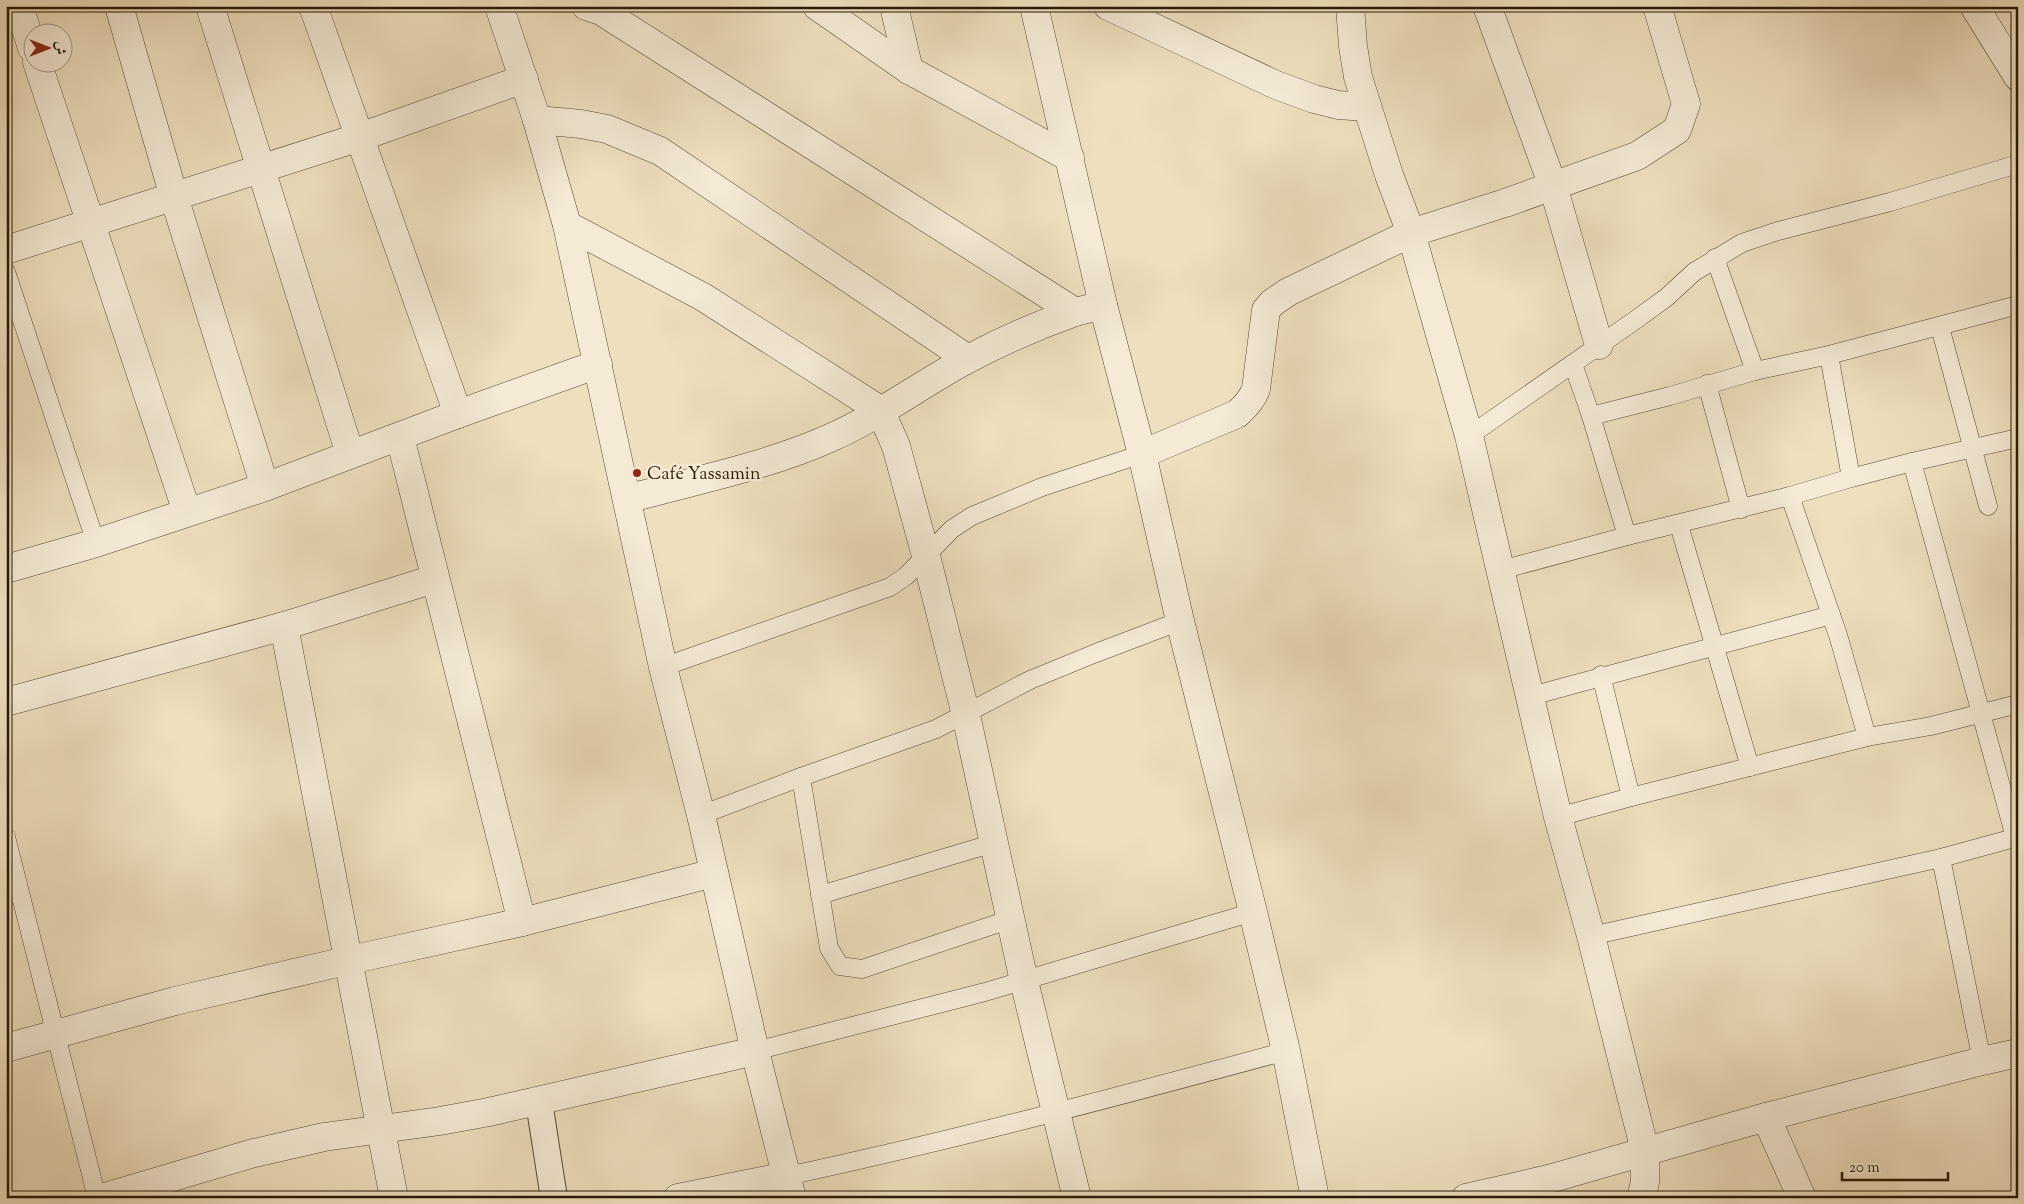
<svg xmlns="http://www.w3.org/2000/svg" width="2024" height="1204" viewBox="0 0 2024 1204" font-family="'Sorts Mill Goudy',Amiri,serif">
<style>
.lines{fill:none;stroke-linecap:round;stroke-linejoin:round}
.service-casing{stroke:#594b35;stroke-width:19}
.pedestrian-casing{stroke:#594b35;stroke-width:28}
.minor-casing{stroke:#594b35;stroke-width:29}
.service{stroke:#f4ead5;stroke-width:18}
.pedestrian{stroke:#f4ead5;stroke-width:26}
.minor{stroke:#f4ead5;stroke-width:28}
.poi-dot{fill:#8f2418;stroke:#f4ead5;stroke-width:2}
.labels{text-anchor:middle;stroke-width:5;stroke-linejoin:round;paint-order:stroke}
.poi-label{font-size:18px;fill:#271a07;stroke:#f4ead5;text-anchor:start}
</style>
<rect width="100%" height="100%" fill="#eedfbe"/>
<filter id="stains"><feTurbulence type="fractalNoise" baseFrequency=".004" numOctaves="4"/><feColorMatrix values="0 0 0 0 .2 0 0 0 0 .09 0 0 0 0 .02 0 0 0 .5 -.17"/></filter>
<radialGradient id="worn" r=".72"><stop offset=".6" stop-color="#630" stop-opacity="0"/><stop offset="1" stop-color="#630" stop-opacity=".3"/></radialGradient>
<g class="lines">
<defs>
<g id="service">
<path d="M 1715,258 L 1755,371"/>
<path d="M 6,272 L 96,543"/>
<path d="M 1940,327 L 1988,506"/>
<path d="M 1829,355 L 1851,478"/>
<path d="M 1573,364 L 1591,416 L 1627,536"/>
<path d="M 1707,384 L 1741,509"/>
<path d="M 1591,416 L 1670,396 L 1755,371 L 1829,355 L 2018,305"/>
<path d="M 1469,436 L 1634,321 L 1667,297 L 1694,272 L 1742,243 L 1778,231 L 1890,202 L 2018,164"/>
<path d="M 1912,462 L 2015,837"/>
<path d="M 1790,496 L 1838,635 L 1867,737"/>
<path d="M 1679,525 L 1750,767"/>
<path d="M 1501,570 L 1627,536 L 1790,496 L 1851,478 L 1912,462 L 2018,438"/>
<path d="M 663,667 L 890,587 L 906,576 L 952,529 L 972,516 L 1042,487 L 1142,454"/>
<path d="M 1601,675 L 1631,797"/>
<path d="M 1531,696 L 1831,615"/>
<path d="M 801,777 L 829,948 L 840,966 L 862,969 L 1011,919"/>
<path d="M 701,815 L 801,777 L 936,729 L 1030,680 L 1096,653 L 1180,621"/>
<path d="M 1558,817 L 1631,797 L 1867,737 L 1931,726 L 2018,704"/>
<path d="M 6,837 L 97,1198"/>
<path d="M 1941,858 L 1982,1061"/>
<path d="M 820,895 L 994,843"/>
<path d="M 1591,936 L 1941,858 L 2018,837"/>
<path d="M 755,1051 L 985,992 L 1253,912"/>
<path d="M 787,1176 C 955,1140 1120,1096 1286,1051"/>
</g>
<path id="pedestrian" d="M 539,1102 L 554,1198"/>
<g id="minor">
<path d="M 19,6 L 32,48"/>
<path d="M 119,6 L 174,197 L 265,487"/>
<path d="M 210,6 L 350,454"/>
<path d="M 313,6 L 458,414"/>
<path d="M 499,6 L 537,120 L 567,225 L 663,667 L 701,815 L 755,1051 L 792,1198"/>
<path d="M 586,6 L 601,11 L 1075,312 L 1103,305"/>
<path d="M 817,6 L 909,70 L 1070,158"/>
<path d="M 894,6 L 909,70"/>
<path d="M 1034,6 L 1103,305 L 1142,454 L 1180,621 L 1253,912 L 1286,1051 L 1315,1198"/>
<path d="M 1108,6 L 1276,85 L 1314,99 L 1338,105 L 1367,107"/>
<path d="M 1350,6 L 1353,46 L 1358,77 L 1389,175 L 1411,233 L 1469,436 L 1558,817 L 1591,936 L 1645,1151 L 1645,1182 L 1641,1198"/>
<path d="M 1487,6 L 1553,186 L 1599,345"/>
<path d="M 1974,6 L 2018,77"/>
<path d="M 37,62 L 187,512"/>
<path d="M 537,120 L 581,124 L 607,129 L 660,151 L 968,359"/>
<path d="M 567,225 L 703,297 L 880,410 L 896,446 L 926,556 L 966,715 L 1024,981 L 1077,1198"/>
<path d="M 6,250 L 360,137 L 524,79"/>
<path d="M 400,437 L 522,922"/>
<path d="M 1142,454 L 1237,414 C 1245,407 1252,400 1256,389 L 1266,310 L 1272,303 L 1288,292 L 1411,233 L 1505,203 L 1637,156 L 1677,130 L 1686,104 L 1657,6"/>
<path d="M 627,499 C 692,481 768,466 830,438 C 878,417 921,384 968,359 C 1002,341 1038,325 1075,312"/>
<path d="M 6,569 L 96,543 L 265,487 L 458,414 L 598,364"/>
<path d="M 284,626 L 394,1198"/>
<path d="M 6,702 L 284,626 L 434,579"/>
<path d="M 6,1048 L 175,1001 L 350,960 L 522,922 L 714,873"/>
<path d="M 1766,1117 L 1802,1198"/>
<path d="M 102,1198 L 254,1153 L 324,1137 L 440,1121 L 489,1112 L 755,1051"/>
<path d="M 678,1198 L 787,1176"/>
<path d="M 1466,1198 L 1549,1179 L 1766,1117 L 1982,1061 L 2018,1053"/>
</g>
</defs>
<use href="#service" class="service-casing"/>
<use href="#pedestrian" class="pedestrian-casing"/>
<use href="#minor" class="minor-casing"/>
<use href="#service" class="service"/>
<use href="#pedestrian" class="pedestrian"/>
<use href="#minor" class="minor"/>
</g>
<circle class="poi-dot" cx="637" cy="473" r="5"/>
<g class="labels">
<g class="poi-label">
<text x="647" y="479">Café Yassamin</text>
</g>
</g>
<rect width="2024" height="1204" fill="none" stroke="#eedfbe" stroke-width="25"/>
<rect x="8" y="8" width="2009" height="1189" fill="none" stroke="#271a07" stroke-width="2.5"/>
<rect x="12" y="12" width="1999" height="1179" fill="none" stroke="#271a07"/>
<g transform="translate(48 48) rotate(90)"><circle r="24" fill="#f4ead5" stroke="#a29783"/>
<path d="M0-4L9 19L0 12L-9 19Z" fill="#8f2418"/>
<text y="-8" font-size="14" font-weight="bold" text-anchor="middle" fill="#271a07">ش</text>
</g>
<path d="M1842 1172v8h106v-8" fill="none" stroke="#271a07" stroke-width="2.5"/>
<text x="1849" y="1172" font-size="15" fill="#271a07" stroke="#f4ead5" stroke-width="4" paint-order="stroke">20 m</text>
<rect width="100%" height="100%" filter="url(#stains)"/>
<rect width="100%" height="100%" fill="url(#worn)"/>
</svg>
